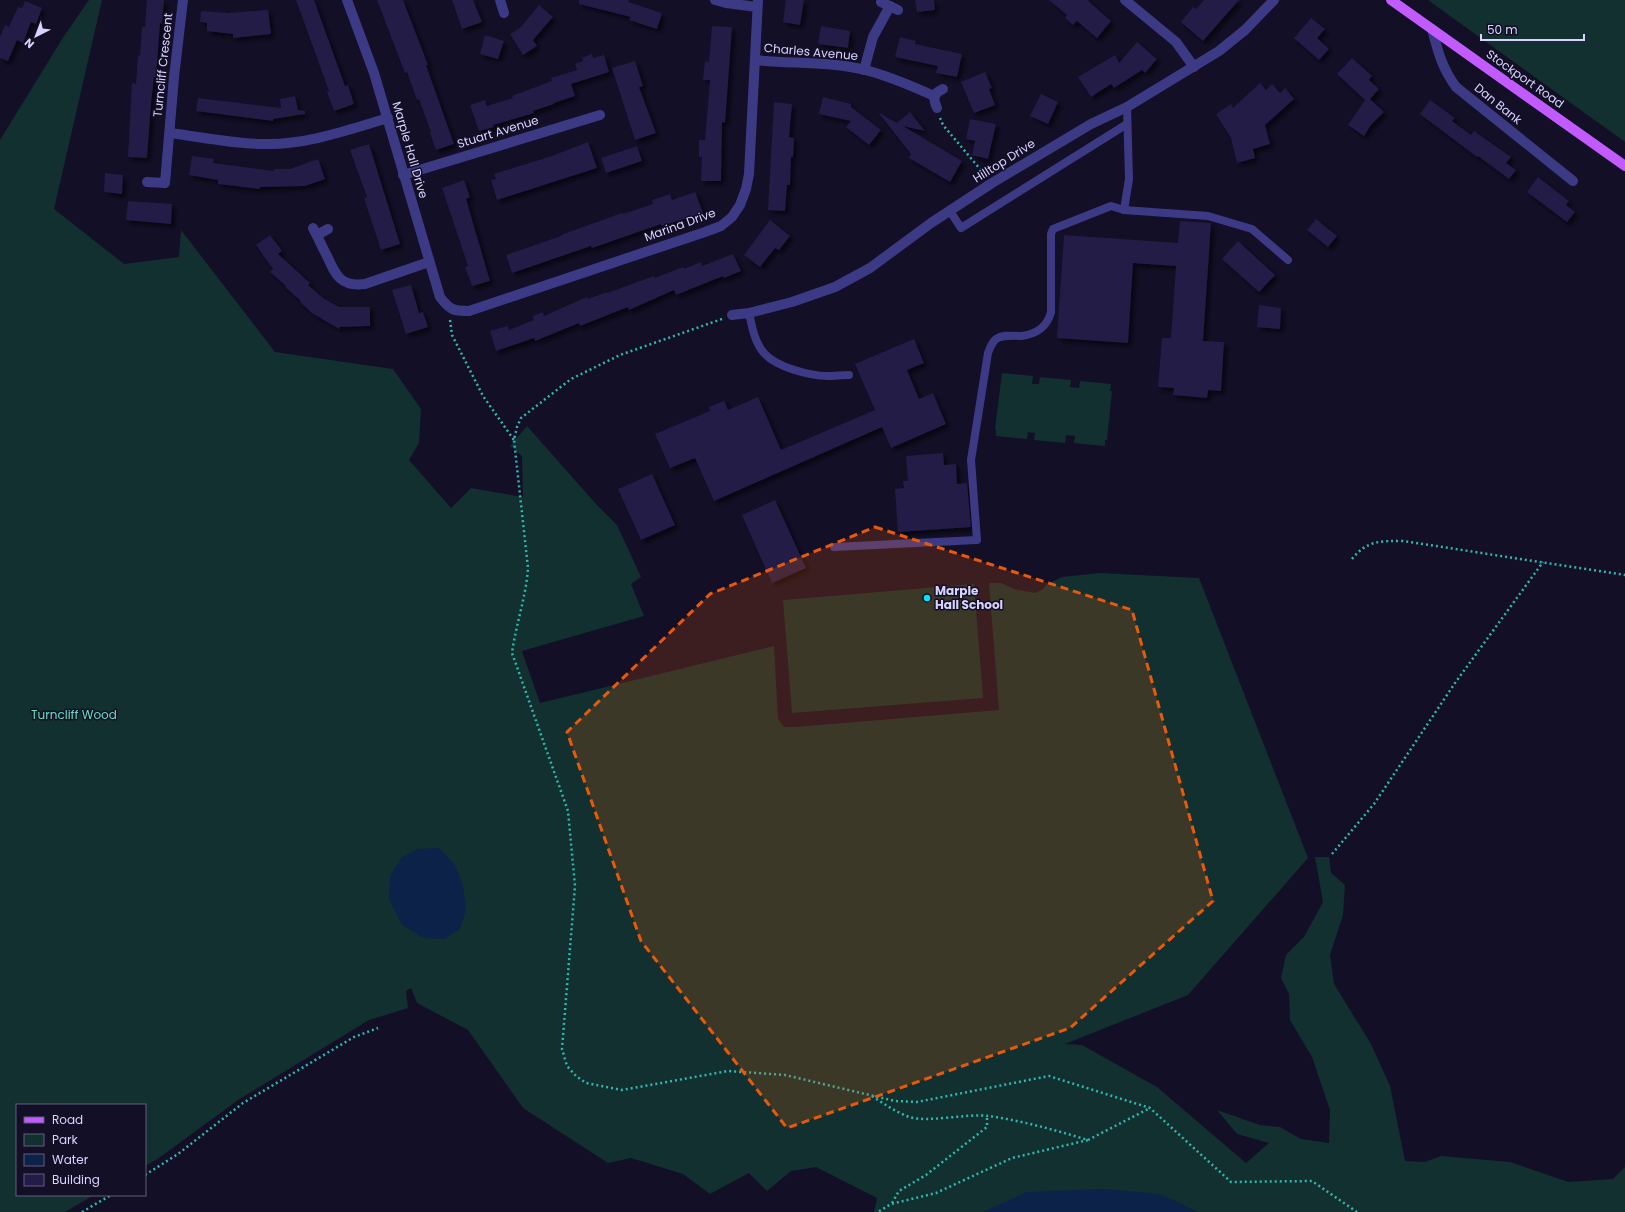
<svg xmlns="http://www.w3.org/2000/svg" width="1625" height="1212" viewBox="0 0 1625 1212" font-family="Poppins,sans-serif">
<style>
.green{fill:#12302f}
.water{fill:#0c2248}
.building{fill:#241b47;filter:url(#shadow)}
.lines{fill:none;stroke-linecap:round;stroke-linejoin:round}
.path{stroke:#2fb8b0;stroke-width:2.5;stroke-dasharray:2 3;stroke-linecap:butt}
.service{stroke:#3d3a85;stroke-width:8}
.minor{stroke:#3d3a85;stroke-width:10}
.primary{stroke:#c25bff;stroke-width:10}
.marked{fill:#e8590c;fill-opacity:0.2;stroke:#e8590c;stroke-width:3;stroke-dasharray:8 5;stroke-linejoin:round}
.poi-dot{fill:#00e5ff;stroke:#130f26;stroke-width:1.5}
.labels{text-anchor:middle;stroke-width:3;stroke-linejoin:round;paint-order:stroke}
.street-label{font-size:12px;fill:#d9d4ff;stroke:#130f26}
.poi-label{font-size:12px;font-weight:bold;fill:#d9d4ff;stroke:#130f26;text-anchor:start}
.park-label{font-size:12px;fill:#5fe0c0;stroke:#130f26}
</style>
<defs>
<filter id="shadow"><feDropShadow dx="3.5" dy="3.5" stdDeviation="2" flood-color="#0009"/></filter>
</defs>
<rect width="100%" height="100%" fill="#130f26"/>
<g class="green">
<path d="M 89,0 L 102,0 L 54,209 L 124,264 L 179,257 L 181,230 L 275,352 L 393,369 L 421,409 L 419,443 L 409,460 L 451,508 L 471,488 L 523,497 L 522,456 L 510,446 L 527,426 L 596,504 L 617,525 L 641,577 L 631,584 L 644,616 L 522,651 L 540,703 L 774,646 L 778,719 L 784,727 L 796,727 L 999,710 L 989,583 L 1001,583 L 1014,589 L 1035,593 L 1042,590 L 1047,584 L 1062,577 L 1100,573 L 1199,578 L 1308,858 L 1188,995 L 1065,1044 L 1082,1045 L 1157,1087 L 1246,1163 L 1269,1143 L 1237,1134 L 1217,1110 L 1260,1125 L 1280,1127 L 1301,1139 L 1329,1143 L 1330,1110 L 1312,1057 L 1290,1020 L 1289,994 L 1281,978 L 1286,955 L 1304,937 L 1323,902 L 1315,857 L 1329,857 L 1331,873 L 1345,885 L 1343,915 L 1330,955 L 1334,984 L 1371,1044 L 1390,1086 L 1405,1161 L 1425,1162 L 1441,1156 L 1510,1162 L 1568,1182 L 1613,1179 L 1625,1167 L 1625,1212 L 874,1212 L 877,1198 L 816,1167 L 791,1171 L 767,1191 L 749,1173 L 710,1194 L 683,1174 L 631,1158 L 608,1163 L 523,1108 L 468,1030 L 417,1003 L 411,988 L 406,991 L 408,1008 L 369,1020 L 238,1100 L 159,1158 L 145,1166 L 145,1105 L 17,1105 L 17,1195 L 94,1195 L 65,1212 L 0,1212 L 0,140 L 64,36 Z"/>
<path d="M 1428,0 L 1625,0 L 1625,142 Z"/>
<path d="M 1002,373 L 1033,376 L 1032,384 L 1039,384 L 1040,377 L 1071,380 L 1070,387 L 1079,388 L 1080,381 L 1111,384 L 1110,391 L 1112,391 L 1107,440 L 1105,440 L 1105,446 L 1074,443 L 1075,436 L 1066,435 L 1065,443 L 1034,440 L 1035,433 L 1028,432 L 1027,439 L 996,436 L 996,429 L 995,429 Z"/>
<path d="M 974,584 L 983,698 L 792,713 L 783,600 Z"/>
</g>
<g class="water">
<path d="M 439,848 L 455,865 L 463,885 L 466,910 L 460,929 L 445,939 L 423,938 L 402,925 L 389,899 L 390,876 L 401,858 L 417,849 Z"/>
<path d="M 1103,1189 L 1160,1194 L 1199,1212 L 983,1212 L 1027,1192 Z"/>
</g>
<g class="building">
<path d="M 147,0 L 164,0 L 162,24 L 160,23 L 156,77 L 154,77 L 151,103 L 147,158 L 128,157 L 132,83 L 136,84 L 138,55 L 140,56 L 142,27 L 145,27 Z"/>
<path d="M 296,0 L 314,0 L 345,86 L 348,85 L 354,104 L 334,111 L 327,92 L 329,91 Z"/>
<path d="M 377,0 L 403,0 L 428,65 L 426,65 L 454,144 L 436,150 L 430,133 L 431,132 L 419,99 L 417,100 L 407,72 L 405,73 Z"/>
<path d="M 452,0 L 473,0 L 482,22 L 462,29 Z"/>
<path d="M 579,0 L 629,0 L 628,2 L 662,13 L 657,29 L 629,20 L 631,17 L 579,4 Z"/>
<path d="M 786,0 L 804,0 L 800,25 L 783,22 Z"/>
<path d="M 915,0 L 934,0 L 935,10 L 917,12 Z"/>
<path d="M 1049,0 L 1087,0 L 1111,21 L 1097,38 L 1077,21 L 1073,25 L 1065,18 L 1067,15 Z"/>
<path d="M 1204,0 L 1239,0 L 1203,41 L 1181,22 L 1193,7 L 1196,9 Z"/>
<path d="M 25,1 L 42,8 L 36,24 L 31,22 L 23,43 L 17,40 L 8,61 L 0,58 L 0,37 L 5,25 L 9,27 L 18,7 L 22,8 Z"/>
<path d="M 539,5 L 553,17 L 533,40 L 537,46 L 523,55 L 510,34 L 521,27 Z"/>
<path d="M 268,10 L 271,34 L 233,38 L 233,34 L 207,31 L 207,23 L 200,22 L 201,11 L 228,13 Z"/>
<path d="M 1311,18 L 1325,29 L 1317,38 L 1329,49 L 1319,60 L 1294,38 Z"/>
<path d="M 712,26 L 732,27 L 725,123 L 722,122 L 721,181 L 701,181 L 702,157 L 699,157 L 699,140 L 705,140 L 710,80 L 703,80 L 705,61 L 709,62 Z"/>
<path d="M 821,26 L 850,31 L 848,48 L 818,44 Z"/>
<path d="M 485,35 L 504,41 L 498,59 L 480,54 Z"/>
<path d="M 900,37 L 916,41 L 915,44 L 962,54 L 957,77 L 936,73 L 938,66 L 895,57 Z"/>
<path d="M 1137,42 L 1157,59 L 1145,73 L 1142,70 L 1114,88 L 1111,84 L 1091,97 L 1078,77 L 1115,55 L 1119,63 Z"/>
<path d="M 592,54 L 593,58 L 604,55 L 609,72 L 571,84 L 575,96 L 554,103 L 554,104 L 533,111 L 534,113 L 493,125 L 494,127 L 479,131 L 470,105 L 485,100 L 487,106 L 513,98 L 512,96 L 552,81 L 551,78 L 577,70 L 575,64 L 583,61 L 582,58 Z"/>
<path d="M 1352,58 L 1372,76 L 1369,80 L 1379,89 L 1370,99 L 1384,112 L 1371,125 L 1364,136 L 1348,125 L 1365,100 L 1337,74 Z"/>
<path d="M 635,61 L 643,86 L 639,87 L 656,133 L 635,140 L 612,68 Z"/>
<path d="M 985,72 L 992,88 L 989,89 L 995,105 L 974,113 L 961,82 Z"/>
<path d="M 1260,83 L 1266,90 L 1272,84 L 1280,93 L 1285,88 L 1294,99 L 1265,125 L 1270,144 L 1253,149 L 1255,158 L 1237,163 L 1231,138 L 1216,114 L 1231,104 L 1233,108 Z"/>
<path d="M 1041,94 L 1058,102 L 1048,124 L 1030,116 Z"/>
<path d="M 295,96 L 298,110 L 305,111 L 305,114 L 273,119 L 273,121 L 196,111 L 198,98 L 281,108 L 280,99 Z"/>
<path d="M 823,97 L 851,104 L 851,107 L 881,130 L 869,145 L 846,127 L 851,121 L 819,114 Z"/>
<path d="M 1430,100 L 1455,118 L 1452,121 L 1471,135 L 1474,131 L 1511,157 L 1506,163 L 1516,170 L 1509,179 L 1478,156 L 1477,157 L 1420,114 Z"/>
<path d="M 774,102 L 792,104 L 789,137 L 794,138 L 793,157 L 791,157 L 790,185 L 787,185 L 785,211 L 768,210 Z"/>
<path d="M 878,112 L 897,123 L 910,112 L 925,131 L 903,126 L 962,161 L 950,182 L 909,158 L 911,154 Z"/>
<path d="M 970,119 L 996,124 L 988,159 L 972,155 L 975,141 L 966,139 Z"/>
<path d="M 588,142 L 597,168 L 497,200 L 491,180 L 496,179 L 494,174 L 552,156 Z"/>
<path d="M 369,144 L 400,244 L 381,250 L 364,198 L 367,197 L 350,150 Z"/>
<path d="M 637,146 L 642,161 L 606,173 L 601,158 Z"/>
<path d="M 192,156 L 214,159 L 213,163 L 274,171 L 274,169 L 290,169 L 318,159 L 325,179 L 305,186 L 260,187 L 260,189 L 218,184 L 218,180 L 189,175 Z"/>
<path d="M 105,173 L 123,175 L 122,194 L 104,192 Z"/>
<path d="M 1538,177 L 1569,201 L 1566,205 L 1575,212 L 1567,222 L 1527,192 Z"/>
<path d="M 464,180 L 470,197 L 466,199 L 490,281 L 472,286 L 465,267 L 468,266 L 442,188 Z"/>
<path d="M 695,192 L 703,213 L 661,226 L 661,224 L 592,248 L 591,246 L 512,273 L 506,255 L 561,236 L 561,235 L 622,213 L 623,214 L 653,204 L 652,200 L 670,194 L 672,200 Z"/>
<path d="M 128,201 L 172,204 L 171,224 L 126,220 Z"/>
<path d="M 1316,219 L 1337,236 L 1328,247 L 1307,230 Z"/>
<path d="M 770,220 L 790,236 L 779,250 L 775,248 L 760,267 L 744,255 Z"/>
<path d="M 1180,221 L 1211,223 L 1203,341 L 1224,342 L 1221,391 L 1208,390 L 1207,398 L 1173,395 L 1174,388 L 1158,387 L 1162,338 L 1171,338 L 1176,266 L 1133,263 L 1128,343 L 1057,338 L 1064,235 L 1178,243 Z"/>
<path d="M 270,235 L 282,251 L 278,254 L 310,283 L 308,285 L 323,298 L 339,307 L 370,307 L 370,326 L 340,327 L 339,329 L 312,313 L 300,302 L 301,301 L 285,287 L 286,286 L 270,272 L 273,269 L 256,245 Z"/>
<path d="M 1238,241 L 1275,275 L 1259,292 L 1222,259 Z"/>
<path d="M 733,254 L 741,271 L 724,278 L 723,276 L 676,295 L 674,290 L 629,310 L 628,307 L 580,326 L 579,323 L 535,341 L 534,338 L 496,351 L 490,331 L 508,326 L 509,330 L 534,320 L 533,316 L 543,312 L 544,316 L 587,297 L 588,299 L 607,292 L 607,293 L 654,276 L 655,278 L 683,267 L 684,269 L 701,262 L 702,266 Z"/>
<path d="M 411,285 L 419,313 L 423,312 L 428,327 L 406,334 L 392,290 Z"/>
<path d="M 1259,305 L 1281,308 L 1280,329 L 1257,327 Z"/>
<path d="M 914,339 L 924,363 L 907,370 L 919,399 L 933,393 L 946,424 L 891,448 L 882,427 L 714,501 L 695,458 L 670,468 L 655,434 L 710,411 L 709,407 L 724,401 L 728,410 L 758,397 L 781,450 L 875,410 L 855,364 Z"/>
<path d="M 943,453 L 944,465 L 956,464 L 957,484 L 967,483 L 971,527 L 898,532 L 895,489 L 904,488 L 903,481 L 908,481 L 906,456 Z"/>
<path d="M 652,474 L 675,525 L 641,540 L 618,489 Z"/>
<path d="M 775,500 L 806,568 L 772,583 L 742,515 Z"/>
</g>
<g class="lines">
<g class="path">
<path d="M 940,118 L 943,125 L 985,175"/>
<path d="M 722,319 L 620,355 L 571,379 L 521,418 L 517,427 L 514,440 L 528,568 C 526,597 516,624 512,653 L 568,811 L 575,886 L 563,1036 L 562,1049 L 567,1066 L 576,1076 L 586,1083 L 622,1090 L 728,1071 L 785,1075 L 895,1101 L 917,1102 L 1049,1076 L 1150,1108 L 1231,1182 L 1312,1181 L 1357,1212"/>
<path d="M 450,320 L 452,335 L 483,396 L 514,440"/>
<path d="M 1352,559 C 1367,540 1381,541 1403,541 L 1625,575"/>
<path d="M 1332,854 L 1374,804 L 1455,683 L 1543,562"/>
<path d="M 872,1096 C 884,1104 896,1112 909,1117 C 930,1123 966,1113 989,1116 C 1023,1121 1055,1130 1088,1140 L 1012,1158 L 936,1193 L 891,1204 L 878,1212"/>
<path d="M 1088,1140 L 1150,1108"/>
<path d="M 145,1175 L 178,1154 L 243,1103 L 354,1037 L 378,1028"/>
<path d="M 892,1203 L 899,1191 L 926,1175 L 987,1127 L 987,1116"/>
<path d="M 82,1212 L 111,1195"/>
</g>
<g class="service">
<path d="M 1124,210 L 1129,179 L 1127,107"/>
<path d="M 950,211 L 961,228 L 1127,124"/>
<path d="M 749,313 C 752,327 755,343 764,353 C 776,367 810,376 828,376 C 835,376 842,375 849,375"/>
<path d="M 834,547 L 977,540 L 971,460 L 988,353 C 990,348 992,342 996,339 C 1003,334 1013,336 1021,336 C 1037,334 1047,327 1051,312 L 1051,234 L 1053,229 L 1111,206 L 1124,210 L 1208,216 L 1252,229 L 1288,260"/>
</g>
<g class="minor">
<path d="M 347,0 L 374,73 L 440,297 C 450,310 453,311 469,311 L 705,232 L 721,226 L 732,217 L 740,205 L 746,189 L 749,174 L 758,0"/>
<path d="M 500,0 L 504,13"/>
<path d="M 715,0 L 726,3 L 757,7"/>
<path d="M 1125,0 L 1176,42 L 1194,67"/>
<path d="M 881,2 L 898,10"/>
<path d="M 1432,29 C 1438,52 1442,68 1456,87 L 1573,181"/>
<path d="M 755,60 C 791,64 830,61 865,70 C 889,76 912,86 934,96"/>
<path d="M 864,70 L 873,37 L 890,6"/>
<path d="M 937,108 C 933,99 933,93 943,89"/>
<path d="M 170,133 C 201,137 233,144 264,144 C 306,145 348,130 388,118"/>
<path d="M 403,175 L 600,115"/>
<path d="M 147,182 L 165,183 L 174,77 L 183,0"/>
<path d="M 313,228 C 318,237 322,247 327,256 C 336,276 341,287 365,284 L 429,262"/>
<path d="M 317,235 L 328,229"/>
<path d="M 732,315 L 749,313 L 792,302 L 835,287 L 870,268 L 931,223 L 992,183 L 1091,124 L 1127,107 L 1219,51 L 1245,30 L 1274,0"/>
</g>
<path class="primary" d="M 1391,0 L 1625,166"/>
</g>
<path class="marked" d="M 875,527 L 1132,610 L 1213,901 L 1070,1028 L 787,1128 L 641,941 L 567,732 L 710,594 Z"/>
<circle class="poi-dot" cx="927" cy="598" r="4"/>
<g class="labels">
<g class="street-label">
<text transform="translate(811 52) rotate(5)" y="4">Charles Avenue</text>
<text transform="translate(163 65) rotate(-84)" y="4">Turncliff Crescent</text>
<text transform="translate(1525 79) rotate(35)" y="4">Stockport Road</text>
<text transform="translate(1498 104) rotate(39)" y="4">Dan Bank</text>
<text transform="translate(498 132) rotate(-17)" y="4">Stuart Avenue</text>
<text transform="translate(410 150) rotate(74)" y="4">Marple Hall Drive</text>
<text transform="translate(1004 161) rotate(-32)" y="4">Hilltop Drive</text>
<text transform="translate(680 225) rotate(-20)" y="4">Marina Drive</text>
</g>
<g class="poi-label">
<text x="935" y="595">Marple<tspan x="935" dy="14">Hall School</tspan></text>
</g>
<g class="park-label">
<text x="74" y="719">Turncliff Wood</text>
</g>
</g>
<rect x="16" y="1104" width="130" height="92" fill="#130f26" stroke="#625e7d"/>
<rect x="24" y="1117" width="20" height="6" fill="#c25bff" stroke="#625e7d"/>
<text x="52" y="1124" font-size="12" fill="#d9d4ff">Road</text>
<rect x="24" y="1134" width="20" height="12" fill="#12302f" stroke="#625e7d"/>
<text x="52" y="1144" font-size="12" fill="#d9d4ff">Park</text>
<rect x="24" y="1154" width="20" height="12" fill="#0c2248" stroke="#625e7d"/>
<text x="52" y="1164" font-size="12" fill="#d9d4ff">Water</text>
<rect x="24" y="1174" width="20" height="12" fill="#241b47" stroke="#625e7d"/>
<text x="52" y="1184" font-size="12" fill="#d9d4ff">Building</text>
<g transform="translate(36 36) rotate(222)" stroke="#130f26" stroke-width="3" paint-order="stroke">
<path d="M0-3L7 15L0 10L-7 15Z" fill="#d9d4ff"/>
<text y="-6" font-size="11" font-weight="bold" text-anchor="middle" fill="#d9d4ff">N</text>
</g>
<path d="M1481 34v6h103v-6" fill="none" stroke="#d9d4ff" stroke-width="2"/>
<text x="1487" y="34" font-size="12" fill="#d9d4ff" stroke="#130f26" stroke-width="3" paint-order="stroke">50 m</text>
</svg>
